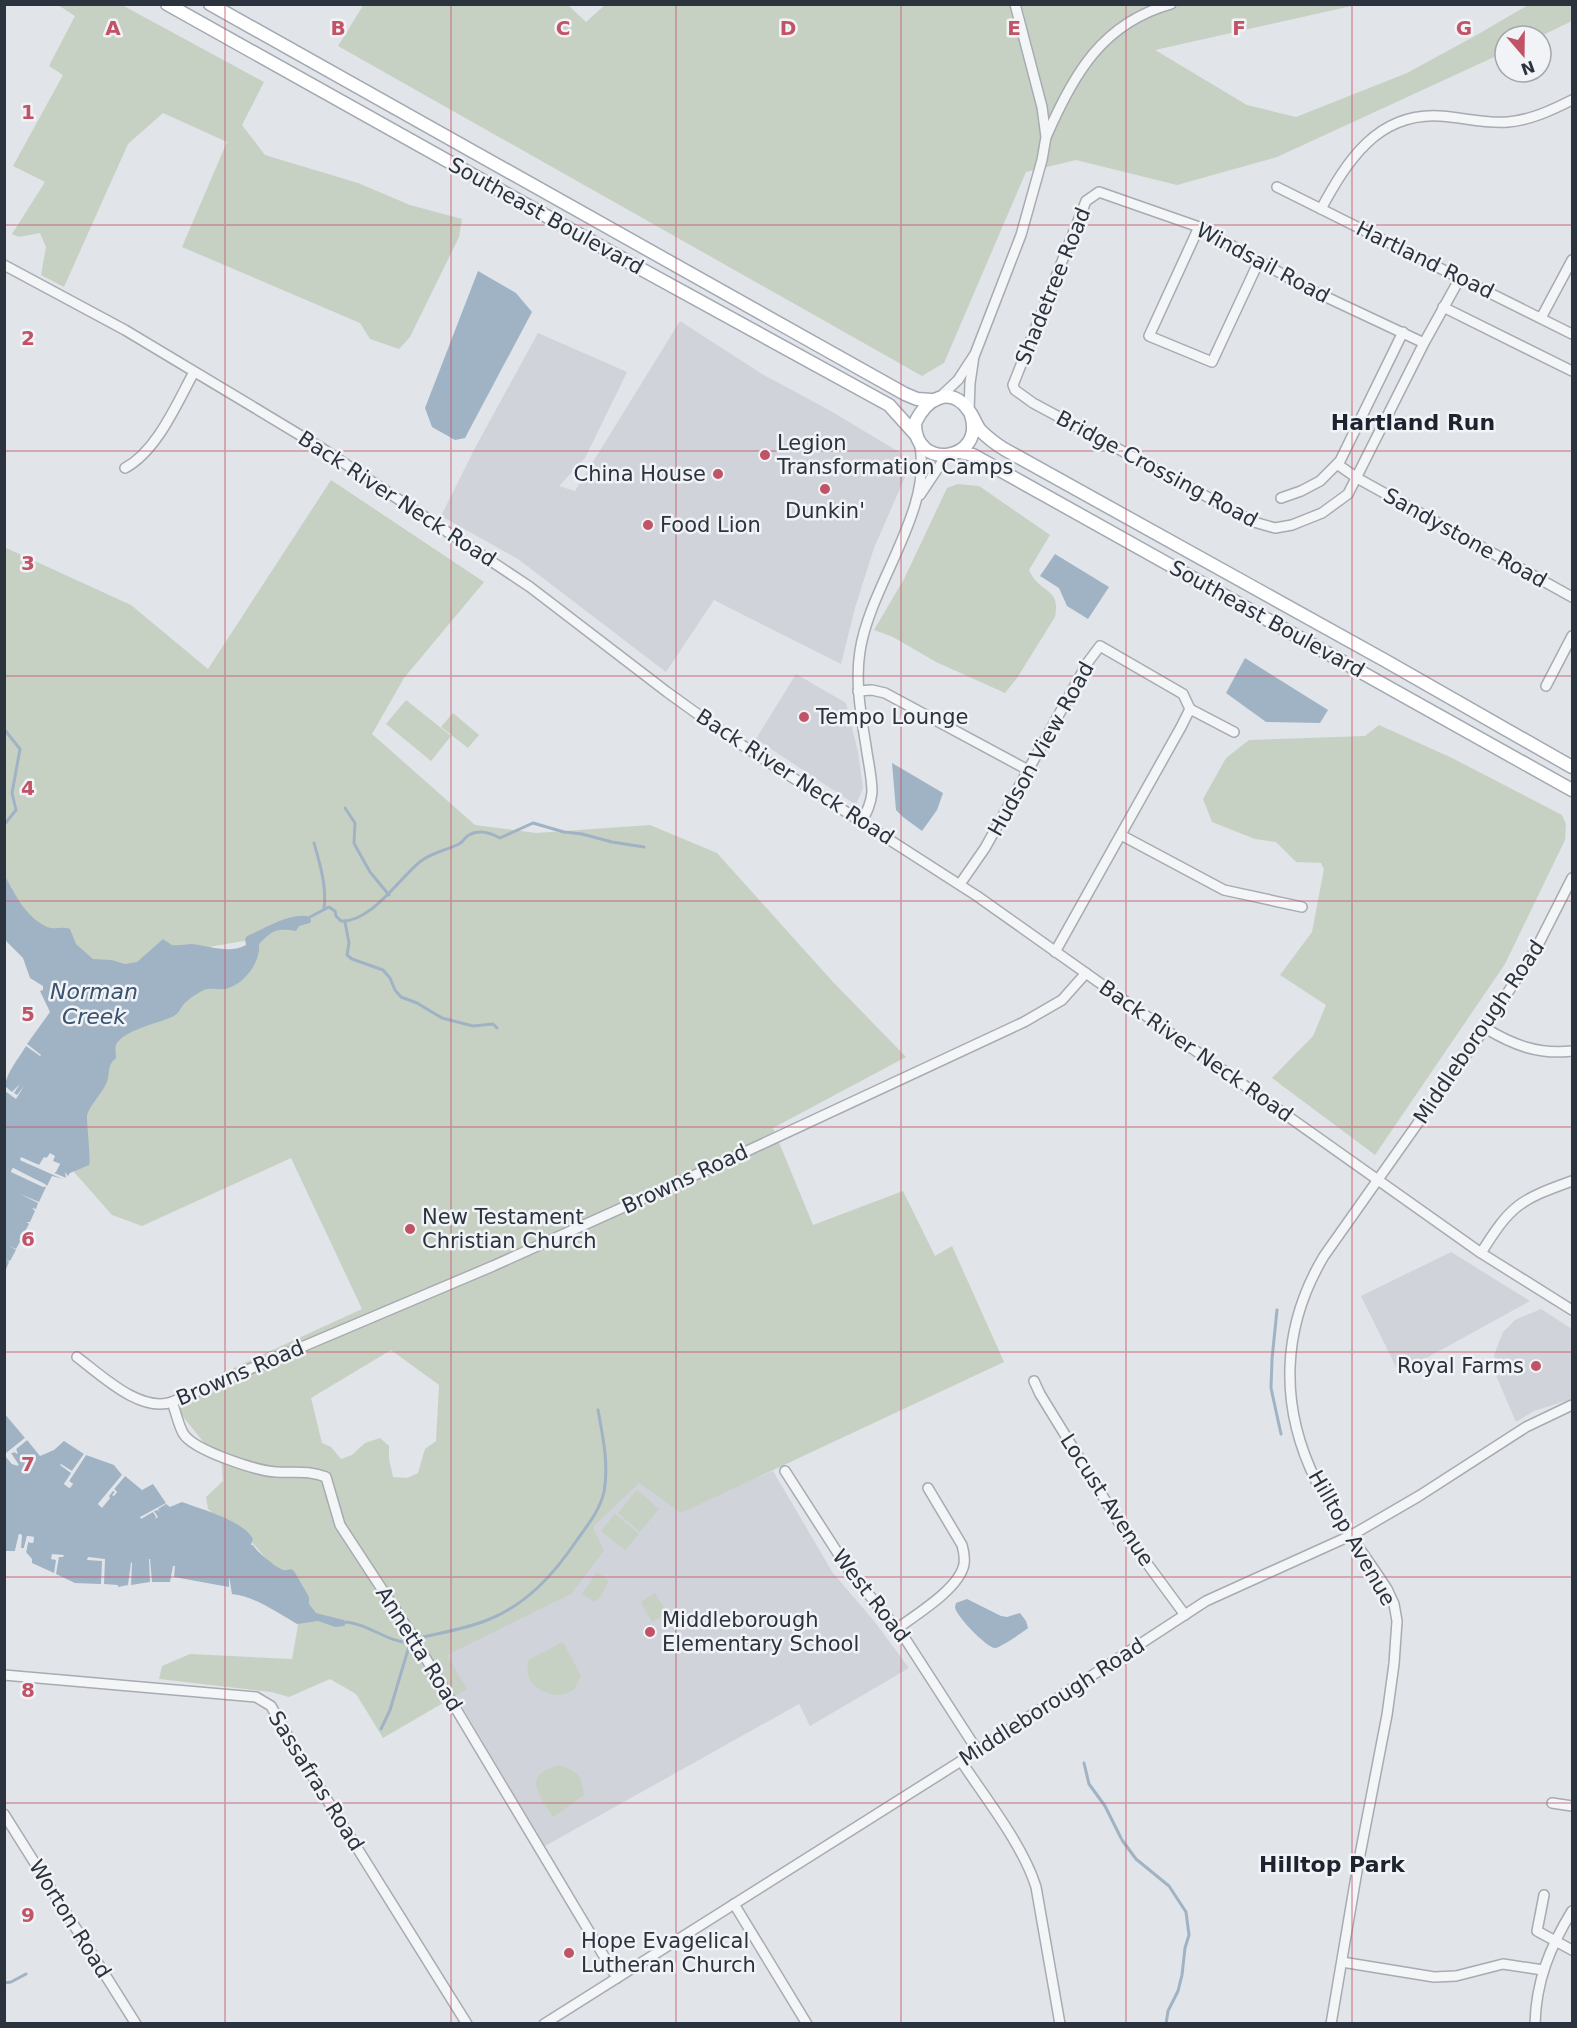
<svg xmlns="http://www.w3.org/2000/svg" width="1577" height="2028" viewBox="0 0 1577 2028" font-family="'DejaVu Sans',sans-serif">
<style>
.built{fill:#d0d3da}
.green{fill:#c7d1c3;fill-rule:evenodd}
.water{fill:#a0b3c5}
.pier{fill:#e1e4e8}
.lines{fill:none;stroke-linecap:round;stroke-linejoin:round}
.stream{stroke:#a0b3c5;stroke-width:3}
.minor-casing{stroke:#a7abb2;stroke-width:12}
.major-casing{stroke:#a2a9b3;stroke-width:15}
.minor{stroke:#f4f5f7;stroke-width:9}
.major{stroke:#fff;stroke-width:12}
.grid{fill:none;stroke:#c15366;stroke-width:1.5;stroke-opacity:0.55}
.poi-dot{fill:#c15366;stroke:#f1f3f6;stroke-width:2}
.labels{text-anchor:middle;stroke-width:5;stroke-linejoin:round;paint-order:stroke}
.street-label{font-size:21px;fill:#2b333f;stroke:#f1f3f6}
.poi-label{font-size:21px;fill:#2b333f;stroke:#f1f3f6;text-anchor:start}
.neighbourhood-label{font-size:22px;font-weight:bold;fill:#1d242f;stroke:#f1f3f6}
.water-label{font-size:22px;font-style:italic;fill:#39526e;stroke:#f1f3f6}
.grid-label{font-size:20px;text-anchor:middle;font-weight:bold;fill:#c15366;stroke:#f1f3f6;stroke-width:5;stroke-linejoin:round;paint-order:stroke}
</style>
<rect width="100%" height="100%" fill="#e1e4e8"/>
<g class="built">
<path d="M 680,321 L 762,374 L 829,410 L 899,452 L 909,468 L 874,548 L 855,608 L 841,664 L 714,600 L 666,672 L 518,559 L 441,516 L 475,448 L 538,333 L 627,372 L 585,458 L 559,486 L 575,491 Z"/>
<path d="M 796,674 L 846,703 L 858,752 L 863,788 L 856,805 L 756,739 Z"/>
<path d="M 1451,1252 L 1530,1301 L 1399,1373 L 1361,1296 Z"/>
<path d="M 1541,1309 L 1572,1329 L 1572,1399 L 1534,1411 L 1516,1422 L 1495,1373 L 1494,1355 L 1503,1332 L 1515,1320 Z"/>
<path d="M 725,1416 L 761,1476 L 773,1471 L 833,1573 L 874,1621 L 909,1668 L 810,1726 L 799,1704 L 545,1846 L 424,1643 Z"/>
</g>
<g class="green">
<path d="M 364,4 L 568,5 L 586,22 L 606,4 L 1356,5 L 1155,50 L 1247,105 L 1296,117 L 1407,73 L 1475,36 L 1528,5 L 1572,5 L 1572,21 L 1541,36 L 1505,36 L 1505,52 L 1277,157 L 1177,185 L 1076,160 L 1026,172 L 944,363 L 922,376 L 338,46 Z"/>
<path d="M 58,5 L 122,5 L 264,82 L 242,125 L 265,155 L 358,183 L 410,205 L 462,219 L 459,237 L 410,337 L 399,349 L 370,339 L 360,323 L 182,247 L 227,142 L 163,113 L 128,144 L 64,287 L 41,275 L 46,247 L 40,233 L 19,237 L 12,234 L 45,182 L 13,166 L 63,75 L 49,66 L 75,16 Z"/>
<path d="M 331,480 L 484,582 L 404,678 L 372,734 L 475,825 L 536,833 L 650,825 L 717,853 L 833,982 L 906,1057 L 773,1128 L 813,1225 L 903,1191 L 935,1256 L 952,1246 L 1004,1362 L 681,1513 L 639,1483 L 593,1527 L 604,1551 L 571,1594 L 447,1655 L 467,1689 L 383,1738 L 356,1694 L 330,1679 L 289,1697 L 271,1692 L 159,1679 L 162,1666 L 190,1654 L 292,1659 L 297,1631 L 301,1600 L 245,1534 L 224,1523 L 208,1509 L 206,1497 L 223,1481 L 222,1465 L 168,1398 L 362,1309 L 291,1158 L 142,1226 L 112,1215 L 74,1172 L 84,1114 L 119,1034 L 261,938 L 198,949 L 125,977 L 76,956 L 5,898 L 4,547 L 131,605 L 208,669 ZM 391,1350 L 439,1385 L 436,1441 L 425,1449 L 418,1473 L 407,1478 L 393,1477 L 389,1459 L 389,1446 L 380,1438 L 365,1443 L 352,1455 L 341,1459 L 331,1447 L 322,1443 L 311,1398 Z"/>
<path d="M 958,484 L 979,486 L 1050,535 L 1029,570 C 1040,595 1061,586 1055,617 L 1017,678 L 1005,693 L 936,662 L 893,637 L 874,630 L 904,579 L 947,488 Z"/>
<path d="M 406,700 L 451,736 L 431,761 L 386,724 Z"/>
<path d="M 453,713 L 479,735 L 468,748 L 441,727 Z"/>
<path d="M 1379,725 L 1452,758 L 1562,815 L 1566,824 L 1565,840 L 1505,964 L 1375,1155 L 1272,1078 L 1313,1036 L 1326,1005 L 1280,975 L 1312,932 L 1324,869 L 1321,863 L 1296,862 L 1276,842 L 1255,839 L 1212,822 L 1203,799 L 1226,758 L 1249,740 L 1365,736 Z"/>
<path d="M 637,1490 L 659,1509 L 640,1532 L 618,1513 Z"/>
<path d="M 615,1514 L 639,1534 L 625,1550 L 601,1531 Z"/>
<path d="M 597,1572 L 609,1581 L 599,1599 L 594,1602 L 582,1594 Z"/>
<path d="M 655,1593 L 667,1613 L 652,1622 L 641,1602 Z"/>
<path d="M 563,1642 L 581,1676 C 579,1679 577,1686 574,1689 C 559,1702 534,1692 528,1675 C 527,1671 528,1665 528,1660 Z"/>
<path d="M 559,1765 C 577,1771 582,1776 584,1795 L 553,1817 C 538,1792 521,1776 559,1765 Z"/>
</g>
<g class="water">
<path d="M 478,271 L 516,293 L 532,312 L 465,438 L 455,440 L 432,427 L 425,408 Z"/>
<path d="M 1055,554 L 1109,587 L 1088,619 L 1067,606 L 1059,588 L 1040,576 Z"/>
<path d="M 1245,658 L 1328,710 L 1320,723 L 1266,722 L 1226,693 Z"/>
<path d="M 892,763 L 943,793 L 937,810 L 922,831 L 903,817 L 896,810 Z"/>
<path d="M 5,876 C 16,896 25,916 47,927 C 54,930 62,926 70,929 L 76,944 L 93,959 L 112,960 L 125,964 L 137,962 L 163,939 L 172,945 C 179,946 185,944 192,944 C 209,946 230,954 246,945 L 245,939 L 247,936 C 264,929 292,911 310,917 L 311,921 L 310,923 L 299,926 L 296,931 C 276,928 273,930 259,944 C 261,962 244,985 225,989 C 217,990 209,987 202,991 C 196,994 187,1000 183,1005 C 180,1009 179,1013 174,1016 C 160,1023 123,1030 116,1045 C 115,1049 116,1054 116,1058 C 106,1066 111,1074 106,1084 C 102,1093 87,1109 87,1117 C 87,1127 91,1158 89,1165 L 70,1173 L 68,1176 L 65,1172 L 66,1178 L 53,1173 L 60,1164 L 52,1161 L 50,1154 L 40,1165 L 20,1160 L 63,1179 L 52,1176 L 47,1186 L 13,1168 L 11,1171 L 46,1187 L 39,1202 L 20,1194 L 38,1203 L 36,1209 L 32,1208 L 35,1211 L 30,1222 L 27,1222 L 29,1224 L 23,1235 L 20,1234 L 23,1236 L 16,1249 L 10,1246 L 16,1250 L 10,1261 L 7,1260 L 9,1262 L 5,1272 L 5,1091 L 16,1099 L 24,1086 L 17,1095 L 14,1093 L 20,1084 L 12,1092 L 5,1086 C 7,1071 18,1060 26,1046 L 40,1056 L 41,1055 L 27,1044 L 50,1012 L 40,991 L 43,990 L 43,986 L 30,978 L 23,958 L 5,940 Z"/>
<path d="M 4,1413 L 25,1438 L 5,1454 L 4,1454 Z"/>
<path d="M 27,1440 L 40,1456 L 54,1450 L 64,1441 L 84,1454 L 72,1471 L 60,1465 L 72,1473 L 64,1484 L 69,1488 L 73,1484 L 69,1481 L 86,1455 L 114,1465 L 122,1475 L 98,1504 L 102,1507 L 110,1498 L 108,1496 L 113,1490 L 115,1492 L 113,1496 L 117,1492 L 114,1489 L 125,1476 L 142,1490 L 153,1484 L 166,1503 L 140,1517 L 141,1519 L 153,1512 L 156,1517 L 155,1519 L 158,1517 L 154,1511 L 158,1510 L 160,1512 L 158,1509 L 166,1504 L 170,1507 L 182,1502 C 201,1509 244,1521 253,1539 L 251,1545 L 253,1545 C 257,1552 273,1565 281,1569 C 285,1571 287,1570 291,1569 L 294,1571 L 309,1597 L 309,1604 L 316,1613 L 344,1620 L 346,1623 L 344,1626 L 335,1627 L 318,1621 L 297,1624 C 276,1612 256,1597 232,1594 L 229,1576 L 229,1587 L 174,1577 L 175,1566 L 173,1566 L 170,1582 L 152,1582 L 150,1559 L 149,1559 L 150,1582 L 131,1585 L 132,1563 L 131,1562 L 128,1585 L 118,1587 L 118,1585 L 104,1584 L 105,1559 L 88,1557 L 87,1560 L 102,1561 L 101,1584 L 75,1583 L 56,1574 L 59,1557 L 63,1557 L 64,1555 L 52,1554 L 51,1559 L 56,1560 L 54,1573 L 32,1563 L 32,1559 L 26,1552 L 28,1542 L 33,1543 L 34,1537 L 27,1536 L 24,1548 L 21,1548 L 22,1535 L 19,1534 L 15,1551 L 5,1551 L 4,1455 L 12,1464 L 18,1466 L 11,1453 L 15,1452 L 17,1454 L 16,1449 Z"/>
<path d="M 967,1599 L 1001,1616 L 1007,1617 L 1020,1613 L 1026,1621 L 1028,1628 C 1023,1632 1000,1648 995,1648 C 987,1648 955,1615 955,1607 C 955,1606 956,1604 956,1603 Z"/>
</g>
<g class="pier">
<path d="M 50,1153 L 55,1156 L 53,1161 L 60,1164 L 56,1172 L 54,1173 L 66,1178 L 63,1179 L 20,1160 L 21,1157 L 39,1165 L 44,1157 L 47,1158 Z"/>
<path d="M 13,1168 L 45,1184 L 47,1186 L 43,1187 L 11,1172 Z"/>
<path d="M 25,1438 L 27,1440 L 16,1449 L 18,1454 L 14,1452 L 11,1453 L 19,1465 L 12,1464 L 5,1454 Z"/>
<path d="M 84,1454 L 86,1455 L 69,1481 L 73,1484 L 70,1488 L 64,1484 L 71,1473 L 60,1465 L 61,1464 L 72,1471 Z"/>
<path d="M 122,1475 L 125,1476 L 114,1489 L 117,1492 L 114,1496 L 112,1495 L 115,1492 L 113,1491 L 109,1496 L 110,1498 L 102,1508 L 98,1504 Z"/>
<path d="M 19,1534 L 22,1535 L 20,1544 L 21,1548 L 24,1548 L 27,1536 L 34,1537 L 33,1543 L 28,1542 L 26,1552 L 19,1550 L 15,1551 Z"/>
</g>
<g class="lines">
<g class="stream">
<path d="M 4,729 L 20,749 L 12,793 L 16,810 L 4,825"/>
<path d="M 345,808 L 355,823 L 354,843 L 356,847 L 370,872 L 389,895"/>
<path d="M 314,843 C 320,864 327,887 324,909"/>
<path d="M 310,917 L 329,907 L 335,911 L 336,916 L 341,921 C 371,923 400,877 421,861 C 431,853 447,850 459,844 C 463,842 465,837 469,835 C 479,829 491,833 500,838 L 533,823 L 564,832 L 582,834 L 612,842 L 644,847"/>
<path d="M 345,922 L 349,943 L 347,955 L 352,959 L 383,970 L 390,978 L 395,990 L 401,997 L 417,1003 L 442,1018 L 473,1026 L 493,1024 L 497,1028"/>
<path d="M 1277,1310 L 1272,1359 L 1271,1388 L 1281,1434"/>
<path d="M 346,1622 C 369,1624 387,1642 410,1643 L 390,1710 L 381,1729"/>
<path d="M 423,1637 C 445,1632 469,1628 490,1619 C 528,1603 554,1574 577,1540 C 587,1526 600,1510 604,1492 C 609,1465 603,1437 598,1410"/>
<path d="M 1084,1763 L 1089,1784 L 1105,1806 L 1121,1838"/>
<path d="M 1122,1840 L 1136,1859 L 1169,1886 L 1186,1912 L 1189,1935 L 1185,1948 L 1182,1975 L 1178,1991 L 1168,2011 L 1166,2024"/>
<path d="M 4,1983 L 11,1982 L 26,1974"/>
</g>
<defs>
<g id="minor">
<path d="M 1047,135 C 1074,73 1103,23 1171,4"/>
<path d="M 1277,187 L 1572,334"/>
<path d="M 1321,209 C 1347,161 1377,113 1439,116 C 1462,117 1484,124 1508,122 C 1531,120 1552,110 1572,100"/>
<path d="M 1199,227 L 1149,336 L 1212,362 L 1259,261"/>
<path d="M 4,265 L 125,330 L 255,408 L 323,449 L 530,587 L 667,692 L 728,736 L 977,896 L 1481,1253 L 1572,1310"/>
<path d="M 1443,307 L 1572,371"/>
<path d="M 1541,318 L 1572,260"/>
<path d="M 1424,343 L 1307,288 L 1199,227 L 1099,192 L 1086,201 L 1013,385 L 1015,390 L 1033,403 L 1254,522 L 1275,528 L 1292,525 L 1322,513 L 1348,494 L 1424,343 L 1460,278"/>
<path d="M 940,397 L 958,380 L 975,354 L 1021,235 L 1042,160 L 1046,137 L 1042,107 L 1015,4"/>
<path d="M 969,411 L 970,383 L 974,356"/>
<path d="M 1337,464 L 1357,478 L 1572,597"/>
<path d="M 125,468 C 157,451 177,403 194,372"/>
<path d="M 920,495 L 946,456"/>
<path d="M 1281,498 L 1301,491 L 1320,481 L 1340,461 L 1403,332"/>
<path d="M 1546,686 L 1572,636"/>
<path d="M 858,691 L 872,690 L 885,693 L 1028,770"/>
<path d="M 1190,709 L 1234,732"/>
<path d="M 861,822 C 867,812 871,804 872,792 C 872,777 868,761 866,746 C 861,715 855,682 860,651 C 870,584 935,509 919,442"/>
<path d="M 1121,835 L 1224,890 L 1302,907"/>
<path d="M 960,884 L 985,848 L 1088,662 L 1100,646 L 1183,694 L 1190,709 L 1181,727 L 1055,952"/>
<path d="M 1485,1028 C 1513,1045 1539,1055 1572,1051"/>
<path d="M 1481,1253 C 1511,1205 1519,1200 1572,1181"/>
<path d="M 77,1357 C 101,1375 140,1413 172,1402 L 493,1266 L 717,1165 L 1024,1022 L 1062,1000 L 1086,973"/>
<path d="M 1034,1381 L 1040,1394 L 1129,1539 L 1185,1615"/>
<path d="M 172,1402 C 176,1412 178,1424 183,1433 C 192,1450 257,1471 276,1472 C 294,1473 309,1470 326,1477 L 340,1525 L 410,1632 L 617,1978"/>
<path d="M 785,1471 L 850,1572 L 904,1637 L 977,1750"/>
<path d="M 898,1628 C 917,1614 960,1588 964,1564 C 965,1557 964,1552 962,1545 L 928,1488"/>
<path d="M 4,1675 L 256,1697 L 271,1706 L 291,1742 L 467,2024"/>
<path d="M 961,1761 C 986,1799 1023,1845 1036,1887 L 1060,2024"/>
<path d="M 1552,1803 L 1572,1806"/>
<path d="M 4,1814 L 136,2024"/>
<path d="M 1544,1895 L 1537,1931 L 1572,1950"/>
<path d="M 734,1904 L 807,2024"/>
<path d="M 1342,1962 L 1434,1977 L 1456,1976 L 1503,1964 L 1543,1970"/>
<path d="M 544,2024 L 961,1761 L 1206,1601 L 1352,1535 L 1419,1496 L 1526,1427 L 1572,1405"/>
<path d="M 1331,2024 L 1358,1865 L 1387,1715 L 1394,1664 L 1397,1621 L 1394,1604 L 1387,1589 C 1364,1553 1335,1517 1316,1481 C 1279,1406 1281,1328 1324,1256 L 1485,1028 L 1537,947 L 1572,878"/>
<path d="M 1535,2024 C 1536,1981 1550,1947 1572,1911"/>
</g>
<g id="major">
<path d="M 167,4 L 632,264 L 889,405 L 916,435"/>
<path d="M 210,4 L 905,394 L 917,399 L 931,400"/>
<path d="M 971,415 C 986,461 914,472 915,423 C 926,399 951,384 969,411 C 974,417 976,426 981,431 C 988,438 996,444 1004,449 L 1386,661 L 1572,767"/>
<path d="M 959,452 L 973,455 L 1572,790"/>
</g>
</defs>
<use href="#minor" class="minor-casing"/>
<use href="#major" class="major-casing"/>
<use href="#minor" class="minor"/>
<use href="#major" class="major"/>
</g>
<path class="grid" d="M 225,4 L 225,2024M 451,4 L 451,2024M 676,4 L 676,2024M 901,4 L 901,2024M 1126,4 L 1126,2024M 1352,4 L 1352,2024M 4,225 L 1572,225M 4,451 L 1572,451M 4,676 L 1572,676M 4,901 L 1572,901M 4,1127 L 1572,1127M 4,1352 L 1572,1352M 4,1577 L 1572,1577M 4,1803 L 1572,1803"/>
<g class="poi-dot">
<circle cx="765" cy="455" r="6"/>
<circle cx="718" cy="474" r="6"/>
<circle cx="825" cy="489" r="6"/>
<circle cx="648" cy="525" r="6"/>
<circle cx="804" cy="717" r="6"/>
<circle cx="410" cy="1229" r="6"/>
<circle cx="1536" cy="1366" r="6"/>
<circle cx="650" cy="1632" r="6"/>
<circle cx="569" cy="1953" r="6"/>
</g>
<g class="labels">
<g class="street-label">
<text transform="translate(546 216) rotate(29)" y="7">Southeast Boulevard</text>
<text transform="translate(1425 260) rotate(26)" y="7">Hartland Road</text>
<text transform="translate(1263 263) rotate(28)" y="7">Windsail Road</text>
<text transform="translate(1053 286) rotate(-68)" y="7">Shadetree Road</text>
<text transform="translate(1157 469) rotate(28)" y="7">Bridge Crossing Road</text>
<text transform="translate(397 499) rotate(33)" y="7">Back River Neck Road</text>
<text transform="translate(1465 538) rotate(29)" y="7">Sandystone Road</text>
<text transform="translate(1267 619) rotate(29)" y="7">Southeast Boulevard</text>
<text transform="translate(1041 749) rotate(-61)" y="7">Hudson View Road</text>
<text transform="translate(795 777) rotate(33)" y="7">Back River Neck Road</text>
<text transform="translate(1479 1032) rotate(-56)" y="7">Middleborough Road</text>
<text transform="translate(1196 1051) rotate(35)" y="7">Back River Neck Road</text>
<text transform="translate(685 1179) rotate(-25)" y="7">Browns Road</text>
<text transform="translate(240 1373) rotate(-23)" y="7">Browns Road</text>
<text transform="translate(1107 1500) rotate(57)" y="7">Locust Avenue</text>
<text transform="translate(1352 1538) rotate(60)" y="7">Hilltop Avenue</text>
<text transform="translate(871 1596) rotate(52)" y="7">West Road</text>
<text transform="translate(419 1649) rotate(58)" y="7">Annetta Road</text>
<text transform="translate(1052 1702) rotate(-33)" y="7">Middleborough Road</text>
<text transform="translate(316 1781) rotate(58)" y="7">Sassafras Road</text>
<text transform="translate(70 1919) rotate(58)" y="7">Worton Road</text>
</g>
<g class="poi-label">
<text x="777" y="450">Legion<tspan x="777" dy="24">Transformation Camps</tspan></text>
<text x="706" y="481" text-anchor="end">China House</text>
<text x="825" y="518" text-anchor="middle">Dunkin'</text>
<text x="660" y="532">Food Lion</text>
<text x="816" y="724">Tempo Lounge</text>
<text x="422" y="1224">New Testament<tspan x="422" dy="24">Christian Church</tspan></text>
<text x="1524" y="1373" text-anchor="end">Royal Farms</text>
<text x="662" y="1627">Middleborough<tspan x="662" dy="24">Elementary School</tspan></text>
<text x="581" y="1948">Hope Evagelical<tspan x="581" dy="24">Lutheran Church</tspan></text>
</g>
<g class="neighbourhood-label">
<text x="1413" y="430">Hartland Run</text>
<text x="1332" y="1872">Hilltop Park</text>
</g>
<g class="water-label">
<text x="94" y="999">Norman<tspan x="94" dy="25">Creek</tspan></text>
</g>
</g>
<g class="grid-label">
<text x="113" y="35">A</text>
<text x="338" y="35">B</text>
<text x="563" y="35">C</text>
<text x="788" y="35">D</text>
<text x="1014" y="35">E</text>
<text x="1239" y="35">F</text>
<text x="1464" y="35">G</text>
<text x="28" y="119">1</text>
<text x="28" y="345">2</text>
<text x="28" y="570">3</text>
<text x="28" y="795">4</text>
<text x="28" y="1021">5</text>
<text x="28" y="1246">6</text>
<text x="28" y="1471">7</text>
<text x="28" y="1697">8</text>
<text x="28" y="1922">9</text>
</g>
<rect width="1577" height="2028" fill="none" stroke="#2b333f" stroke-width="12"/>
<g transform="translate(1523 54) rotate(160)"><circle r="28" fill="#f1f3f6" stroke="#a2a6ad" stroke-width="1.5"/>
<path d="M0-4.5L10 22L0 15L-10 22Z" fill="#c15366"/>
<text y="-9" font-size="16" font-weight="bold" text-anchor="middle" fill="#2b333f">N</text>
</g>
</svg>
